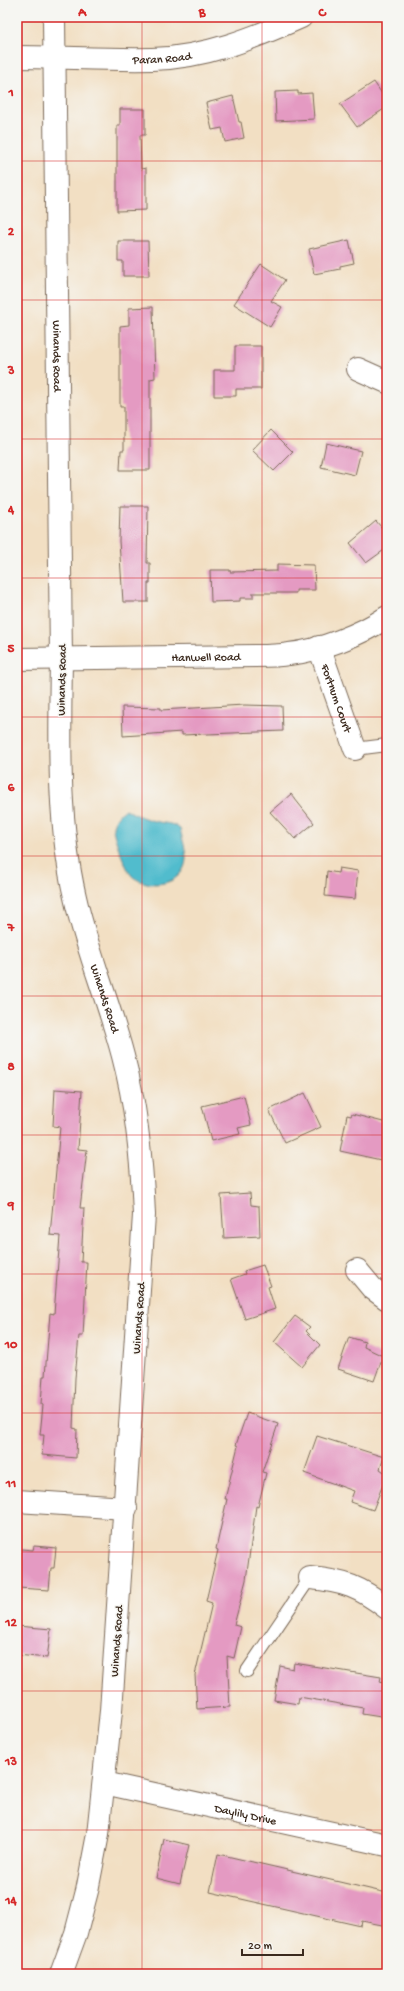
<svg xmlns="http://www.w3.org/2000/svg" width="404" height="1991" viewBox="0 0 404 1991" font-family="'Gochi Hand',sans-serif">
<style>
.water{fill:#51bccd;stroke:#467376}
.building{fill:#e49ac2}
.lines{fill:none;stroke-linecap:round;stroke-linejoin:round}
.lane-casing{stroke:#7b6958;stroke-width:14}
.street-casing{stroke:#7b6958;stroke-width:24}
.secondary-casing{stroke:#7b6958;stroke-width:24}
.lane{stroke:#fff;stroke-width:12}
.street{stroke:#fff;stroke-width:22}
.secondary{stroke:#fff;stroke-width:22}
.grid{fill:none;stroke:#d62828;stroke-width:1;stroke-opacity:0.55}
.labels{text-anchor:middle;stroke-width:3;stroke-linejoin:round;paint-order:stroke}
.street-label{font-size:12px;fill:#3b2a1e;stroke:#f6f6f2}
.neatline{fill:none;stroke:#d62828;stroke-width:1.5}
.grid-label{font-size:13px;text-anchor:middle;font-weight:bold;fill:#d62828}
</style>
<rect width="100%" height="100%" fill="#f6f6f2"/>
<filter id="ink" filterUnits="userSpaceOnUse"><feTurbulence type="fractalNoise" baseFrequency=".025" numOctaves="2"/><feDisplacementMap in="SourceGraphic" scale="8" xChannelSelector="R" yChannelSelector="G"/><feConvolveMatrix kernelMatrix="1 2 1 2 8 2 1 2 1" color-interpolation-filters="sRGB"/></filter>
<filter id="wash" filterUnits="userSpaceOnUse"><feTurbulence type="fractalNoise" baseFrequency=".012" numOctaves="4" result="noise"/><feDisplacementMap in="SourceGraphic" scale="16" xChannelSelector="R" yChannelSelector="G"/><feGaussianBlur stdDeviation="0.9" result="paint"/><feColorMatrix in="noise" values="0 0 0 0 0 0 0 0 0 0 0 0 0 0 0 0 0 1.4 0 .05"/><feComposite in="paint" operator="in"/></filter>
<g filter="url(#wash)">
<rect width="100%" height="100%" fill="#f2dfc3"/>
<path class="water" d="M 125,809 C 136,815 147,820 159,822 C 168,824 173,823 180,829 C 182,838 186,849 186,859 C 184,885 151,890 133,877 C 127,872 112,834 113,826 C 115,818 119,814 125,809 Z"/>
<g id="blocks">
<g class="building">
<path d="M 374,82 L 387,101 L 387,107 L 357,127 L 340,104 Z"/>
<path d="M 298,91 L 298,94 L 312,93 L 314,119 L 276,121 L 275,92 Z"/>
<path d="M 233,96 L 239,122 L 241,122 L 244,138 L 225,142 L 222,128 L 212,130 L 206,103 Z"/>
<path d="M 120,109 L 145,109 L 145,135 L 140,135 L 141,169 L 146,168 L 146,210 L 117,211 L 117,125 L 120,125 Z"/>
<path d="M 349,240 L 354,263 L 340,266 L 340,269 L 314,274 L 309,249 Z"/>
<path d="M 118,241 L 148,241 L 149,276 L 123,276 L 123,261 L 118,261 Z"/>
<path d="M 261,264 L 285,280 L 271,301 L 282,307 L 270,327 L 234,304 Z"/>
<path d="M 153,307 L 155,378 L 150,379 L 150,470 L 120,470 L 121,450 L 124,450 L 124,407 L 120,407 L 120,326 L 129,325 L 129,308 Z"/>
<path d="M 235,346 L 261,346 L 261,389 L 236,389 L 236,396 L 214,396 L 214,370 L 235,370 Z"/>
<path d="M 271,430 L 293,452 L 274,471 L 252,450 Z"/>
<path d="M 326,443 L 361,451 L 355,475 L 321,467 Z"/>
<path d="M 120,506 L 148,506 L 147,563 L 150,563 L 150,583 L 148,583 L 148,602 L 123,602 L 119,541 Z"/>
<path d="M 376,521 L 387,534 L 387,548 L 366,563 L 350,543 Z"/>
<path d="M 277,564 L 314,565 L 315,590 L 296,590 L 296,593 L 253,593 L 253,598 L 240,598 L 240,601 L 211,602 L 210,570 L 230,570 L 230,572 L 277,571 Z"/>
<path d="M 244,705 L 282,706 L 283,731 L 182,735 L 182,732 L 123,736 L 122,707 L 161,708 L 161,710 Z"/>
<path d="M 291,794 L 314,823 L 295,839 L 270,812 Z"/>
<path d="M 339,868 L 358,871 L 355,899 L 325,896 L 327,871 L 338,873 Z"/>
<path d="M 55,1089 L 82,1091 L 78,1149 L 87,1150 L 80,1208 L 84,1208 L 81,1262 L 87,1262 L 83,1336 L 79,1336 L 75,1378 L 73,1428 L 77,1429 L 76,1458 L 42,1455 L 44,1435 L 40,1435 L 43,1405 L 41,1404 L 43,1376 L 45,1376 L 50,1313 L 54,1314 L 60,1236 L 50,1235 L 60,1127 L 53,1126 Z"/>
<path d="M 305,1093 L 321,1127 L 285,1143 L 269,1110 Z"/>
<path d="M 244,1096 L 251,1125 L 238,1128 L 240,1134 L 211,1141 L 202,1106 Z"/>
<path d="M 352,1114 L 387,1123 L 381,1160 L 340,1151 L 347,1115 L 351,1116 Z"/>
<path d="M 250,1193 L 251,1205 L 259,1206 L 260,1236 L 224,1238 L 221,1195 Z"/>
<path d="M 263,1265 L 271,1286 L 268,1287 L 275,1309 L 245,1319 L 231,1279 L 245,1274 L 244,1271 Z"/>
<path d="M 295,1316 L 310,1327 L 306,1331 L 320,1345 L 302,1367 L 274,1342 Z"/>
<path d="M 349,1337 L 365,1342 L 364,1347 L 383,1356 L 374,1381 L 338,1369 Z"/>
<path d="M 247,1413 L 278,1424 L 262,1472 L 266,1473 L 258,1507 L 256,1506 L 246,1580 L 234,1625 L 241,1627 L 234,1658 L 227,1656 L 230,1707 L 197,1709 L 195,1675 L 212,1603 L 206,1601 L 218,1550 L 216,1549 L 227,1499 L 225,1499 L 238,1446 L 236,1445 Z"/>
<path d="M 317,1436 L 384,1457 L 380,1469 L 387,1474 L 373,1510 L 350,1502 L 354,1491 L 304,1473 Z"/>
<path d="M 34,1546 L 56,1548 L 54,1568 L 51,1568 L 49,1590 L 18,1588 L 21,1549 L 33,1550 Z"/>
<path d="M 17,1626 L 51,1629 L 47,1658 L 17,1655 Z"/>
<path d="M 294,1663 L 381,1677 L 380,1682 L 387,1684 L 387,1718 L 362,1714 L 363,1708 L 299,1697 L 298,1704 L 274,1700 L 280,1666 L 293,1669 Z"/>
<path d="M 164,1839 L 189,1845 L 180,1884 L 156,1878 Z"/>
<path d="M 218,1854 L 387,1893 L 387,1926 L 362,1921 L 361,1926 L 210,1892 Z"/>
</g>
</g>
</g>
<g filter="url(#ink)">
<use href="#blocks" fill-opacity="0" stroke="#7b6958" stroke-width="1"/>
<g class="lines">
<defs>
<g id="lane">
<path d="M 355,749 L 387,745"/>
<path d="M 247,1671 L 310,1578"/>
</g>
<g id="street">
<path id="s1" d="M 17,57 C 62,57 107,60 152,59 C 204,58 254,38 301,17"/>
<path d="M 358,369 L 387,382"/>
<path id="s2" d="M 319,647 L 355,749"/>
<path id="s3" d="M 17,659 L 255,656 C 266,656 278,656 289,654 C 319,651 362,634 387,617"/>
<path d="M 357,1270 L 372,1288 L 387,1299"/>
<path d="M 17,1501 L 126,1508"/>
<path d="M 310,1578 C 344,1581 360,1587 387,1608"/>
<path id="s4" d="M 104,1783 L 387,1845"/>
</g>
<g id="secondary">
<path id="s5" d="M 54,17 L 61,659 C 60,738 57,819 75,897 C 87,951 109,1002 123,1056 C 137,1108 142,1161 144,1215 L 111,1711 L 98,1834 L 87,1891 L 76,1933 L 61,1974"/>
</g>
</defs>
<use href="#lane" class="lane-casing"/>
<use href="#street" class="street-casing"/>
<use href="#secondary" class="secondary-casing"/>
<use href="#lane" class="lane"/>
<use href="#street" class="street"/>
<use href="#secondary" class="secondary"/>
</g>
</g>
<path class="grid" d="M 142,17 L 142,1974M 262,17 L 262,1974M 17,161 L 387,161M 17,300 L 387,300M 17,439 L 387,439M 17,578 L 387,578M 17,717 L 387,717M 17,856 L 387,856M 17,996 L 387,996M 17,1135 L 387,1135M 17,1274 L 387,1274M 17,1413 L 387,1413M 17,1552 L 387,1552M 17,1691 L 387,1691M 17,1830 L 387,1830"/>
<g class="labels">
<g class="street-label">
<text dy="4" stroke="none"><textPath href="#s1" startOffset="145">Paran Road</textPath></text>
<text dy="4" stroke="none"><textPath href="#s5" startOffset="339">Winands Road</textPath></text>
<text dy="4" stroke="none"><textPath href="#s3" startOffset="189">Hanwell Road</textPath></text>
<text transform="translate(61 680) rotate(-89)" y="4">Winands Road</text>
<text dy="4" stroke="none"><textPath href="#s2" startOffset="54">Fortnum Court</textPath></text>
<text dy="4" stroke="none"><textPath href="#s5" startOffset="987">Winands Road</textPath></text>
<text transform="translate(138 1318) rotate(-86)" y="4">Winands Road</text>
<text transform="translate(116 1641) rotate(-86)" y="4">Winands Road</text>
<text dy="4" stroke="none"><textPath href="#s4" startOffset="145">Daylily Drive</textPath></text>
</g>
</g>
<rect width="404" height="1991" fill="none" stroke="#f6f6f2" stroke-width="44"/>
<path d="M242 1949v6h61v-6" fill="none" stroke="#3b2a1e" stroke-width="2"/>
<text x="248" y="1949" font-size="12" fill="#3b2a1e" stroke="#f6f6f2" stroke-width="3" paint-order="stroke">20 m</text>
<rect x="22" y="22" width="360" height="1947" class="neatline"/>
<g class="grid-label">
<text x="82" y="16">A</text>
<text x="202" y="16">B</text>
<text x="322" y="16">C</text>
<text x="11" y="96">1</text>
<text x="11" y="235">2</text>
<text x="11" y="374">3</text>
<text x="11" y="513">4</text>
<text x="11" y="652">5</text>
<text x="11" y="791">6</text>
<text x="11" y="931">7</text>
<text x="11" y="1070">8</text>
<text x="11" y="1209">9</text>
<text x="11" y="1348">10</text>
<text x="11" y="1487">11</text>
<text x="11" y="1626">12</text>
<text x="11" y="1765">13</text>
<text x="11" y="1904">14</text>
</g>
</svg>
